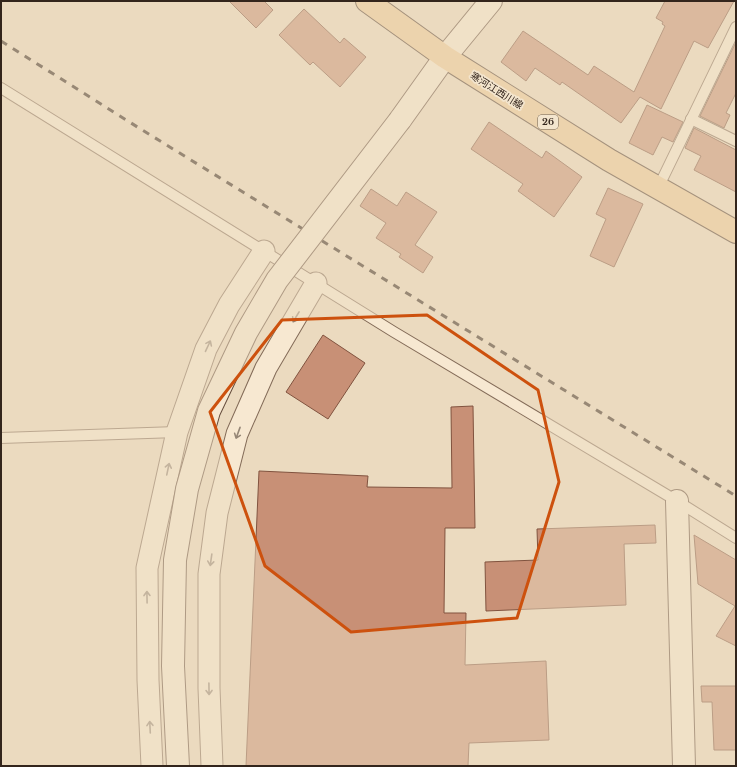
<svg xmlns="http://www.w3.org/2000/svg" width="737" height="767" viewBox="0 0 737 767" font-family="'Libre Baskerville','Noto Sans JP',serif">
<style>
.building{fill:#c89076;stroke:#81533f}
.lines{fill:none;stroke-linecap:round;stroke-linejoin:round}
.lane-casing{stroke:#836b58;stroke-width:12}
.street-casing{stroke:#836b58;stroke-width:23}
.secondary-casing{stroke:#654c3c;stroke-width:24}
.primary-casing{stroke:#503a2d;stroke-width:24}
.lane{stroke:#f7e8d1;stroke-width:10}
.street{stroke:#f7e8d1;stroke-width:21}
.secondary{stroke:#f7e8d1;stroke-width:22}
.primary{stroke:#eeca97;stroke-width:22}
.rail{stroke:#33251c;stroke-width:3;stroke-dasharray:7 7;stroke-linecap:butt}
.secondary-bridge-casing{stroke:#654c3c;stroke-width:24;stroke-linecap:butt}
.secondary-bridge{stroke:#f7e8d1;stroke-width:22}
.oneway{stroke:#958676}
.marked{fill:none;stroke:#cd510e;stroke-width:3;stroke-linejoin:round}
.labels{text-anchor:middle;stroke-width:3.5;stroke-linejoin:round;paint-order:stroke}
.shield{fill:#f3e5ce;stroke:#6d5f51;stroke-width:1}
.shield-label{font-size:9px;font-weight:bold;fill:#33251c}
.street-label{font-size:10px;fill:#33251c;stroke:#f3e5ce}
</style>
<rect width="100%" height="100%" fill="#ebdabf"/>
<g class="building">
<path d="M 229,1 L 264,1 L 273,10 L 256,28 Z"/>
<path d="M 665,1 L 734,1 L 708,48 L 694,41 L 661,109 L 640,97 L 621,123 L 562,82 L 560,85 L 535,68 L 526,81 L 501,62 L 523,31 L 588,75 L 594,66 L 634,92 L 665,26 L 662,24 L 663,22 L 656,18 Z"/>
<path d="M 304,9 L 340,43 L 344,38 L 366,57 L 340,87 L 313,62 L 310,65 L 279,35 Z"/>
<path d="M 736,42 L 736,93 L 726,113 L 730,115 L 724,128 L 700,116 Z"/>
<path d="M 647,105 L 683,122 L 673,142 L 662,137 L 653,155 L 629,143 Z"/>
<path d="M 489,122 L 542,158 L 546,151 L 582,177 L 554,217 L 518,191 L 523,184 L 471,149 Z"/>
<path d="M 694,128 L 736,150 L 736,192 L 694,170 L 701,156 L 685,148 Z"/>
<path d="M 608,188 L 643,204 L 614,267 L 590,256 L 606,219 L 596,214 Z"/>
<path d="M 371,189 L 397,206 L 406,192 L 437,212 L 415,245 L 433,257 L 423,273 L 399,257 L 401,254 L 376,238 L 386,223 L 360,206 Z"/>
<path d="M 323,335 L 365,363 L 328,419 L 286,392 Z"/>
<path d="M 473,406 L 475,528 L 445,528 L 444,613 L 466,613 L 465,665 L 546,661 L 549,740 L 469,743 L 468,766 L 246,766 L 259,471 L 368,476 L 367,487 L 452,488 L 451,407 Z"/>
<path d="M 655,525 L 656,543 L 624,544 L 626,605 L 486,611 L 485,562 L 538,560 L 537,529 Z"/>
<path d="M 694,535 L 736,560 L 736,646 L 716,636 L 735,606 L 698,584 Z"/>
<path d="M 701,686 L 736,686 L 736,750 L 714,750 L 712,702 L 702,702 Z"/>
</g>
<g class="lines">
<defs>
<g id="lane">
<path d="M 1,88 L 394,332 L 677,501 L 736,538"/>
<path d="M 691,119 L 736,141"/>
<path d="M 658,188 L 736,27"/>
<path d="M 1,438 L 177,432"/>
</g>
<g id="street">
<path d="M 152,766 L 148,680 L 147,568 L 177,432 L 206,349 L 229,305 L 264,251"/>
<path d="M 212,766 L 209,688 L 209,574 L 217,513 L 237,434 L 266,368 L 316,283"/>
</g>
<g id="secondary">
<path d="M 400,120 L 445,57 L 491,1"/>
<path d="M 677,501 L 684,766"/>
</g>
<path id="primary" d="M 367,1 L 445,57 L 609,160 L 736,232"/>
</defs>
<use href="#lane" class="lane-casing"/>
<use href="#street" class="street-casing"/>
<use href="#secondary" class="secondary-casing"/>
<use href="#primary" class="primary-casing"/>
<use href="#lane" class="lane"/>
<use href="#street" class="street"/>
<use href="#secondary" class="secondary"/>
<use href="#primary" class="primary"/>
<path class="rail" d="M 1,41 L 139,128 L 736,496"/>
<defs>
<path id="secondary-bridge" d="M 178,766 L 173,666 L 175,560 L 187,489 L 209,411 L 246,333 L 277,280 L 400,120"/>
</defs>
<use href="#secondary-bridge" class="secondary-bridge-casing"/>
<use href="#secondary-bridge" class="secondary-bridge"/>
</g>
<defs><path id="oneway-shaft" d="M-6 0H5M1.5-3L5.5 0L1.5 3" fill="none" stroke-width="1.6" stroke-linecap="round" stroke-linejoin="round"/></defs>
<g class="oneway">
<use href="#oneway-shaft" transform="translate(296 317) rotate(121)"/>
<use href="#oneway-shaft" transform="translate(208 346) rotate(-65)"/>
<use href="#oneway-shaft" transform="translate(238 433) rotate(110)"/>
<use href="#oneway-shaft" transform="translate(168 469) rotate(-78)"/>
<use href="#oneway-shaft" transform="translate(211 560) rotate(98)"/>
<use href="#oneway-shaft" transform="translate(147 597) rotate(-91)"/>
<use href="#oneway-shaft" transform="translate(209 689) rotate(89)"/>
<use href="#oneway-shaft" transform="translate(150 727) rotate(-93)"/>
</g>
<path d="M0 0H737V767H0ZM 427,315 L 538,390 L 559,482 L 517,618 L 351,632 L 265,566 L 210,412 L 282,320 Z" fill="#ebdabf" fill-opacity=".55" fill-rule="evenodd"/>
<path class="marked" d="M 427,315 L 538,390 L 559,482 L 517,618 L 351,632 L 265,566 L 210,412 L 282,320 Z"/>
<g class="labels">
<rect class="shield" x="538" y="115" width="20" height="14" rx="3"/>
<g class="shield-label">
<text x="548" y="125">26</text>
</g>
<g class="street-label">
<text transform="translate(497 90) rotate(32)" y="4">寒河江西川線</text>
</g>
</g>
<rect width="737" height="767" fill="none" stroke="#33251c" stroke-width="4"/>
</svg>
